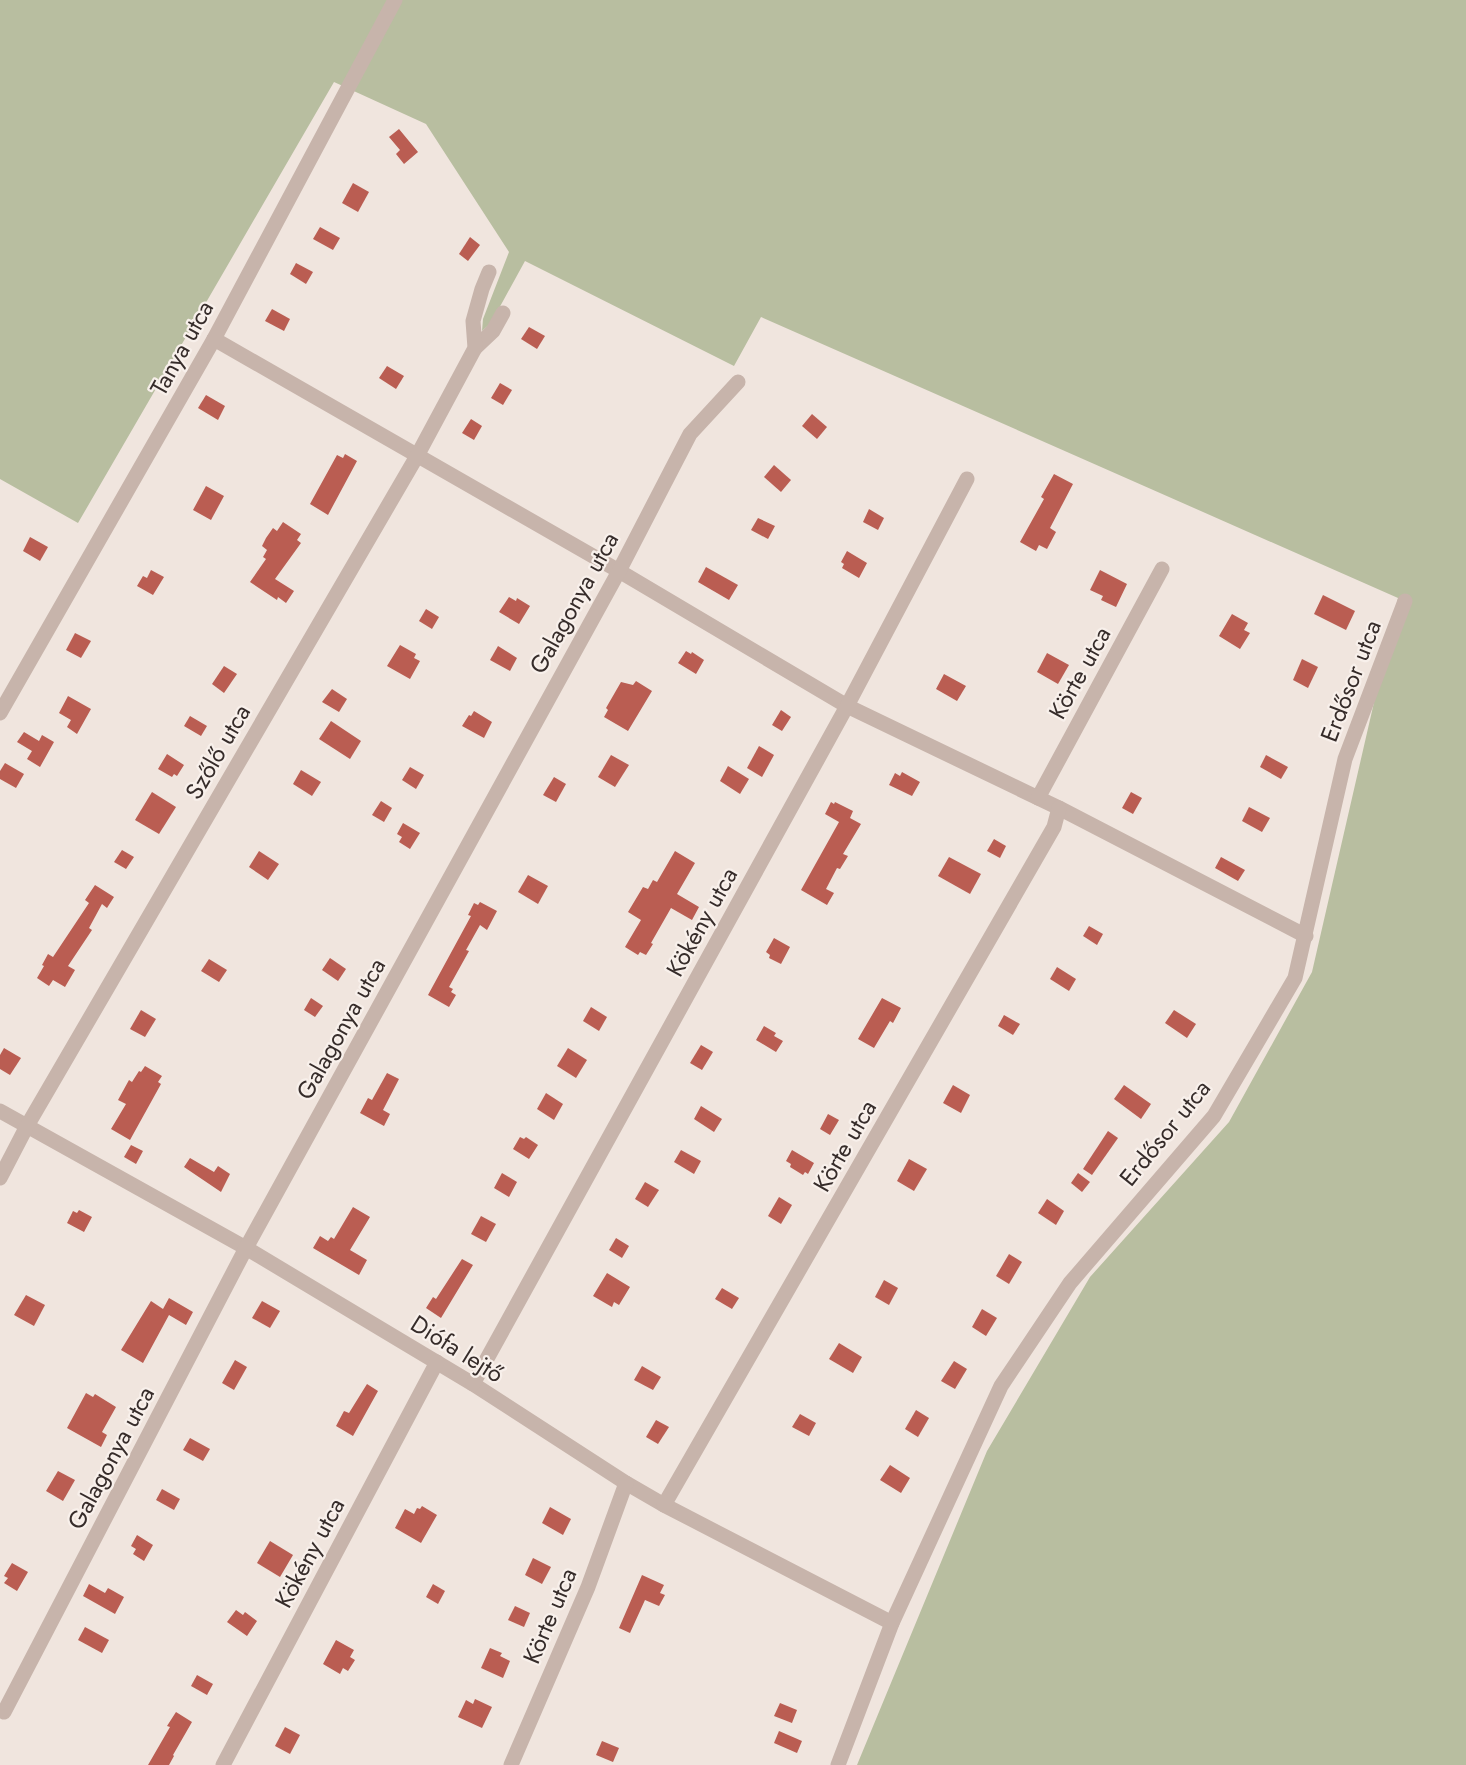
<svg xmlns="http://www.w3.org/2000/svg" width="1466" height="1765" viewBox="0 0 1466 1765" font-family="Jost,sans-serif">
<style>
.green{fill:#b8bea0}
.building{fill:#ba5d52}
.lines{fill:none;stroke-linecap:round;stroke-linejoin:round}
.minor{stroke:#c7b4ab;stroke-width:15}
.labels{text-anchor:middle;stroke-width:4.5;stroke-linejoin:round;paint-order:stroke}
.street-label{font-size:24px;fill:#362c2a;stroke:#f8f0eb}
</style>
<rect width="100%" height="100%" fill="#f0e5de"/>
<path class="green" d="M 0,0 L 1466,0 L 1466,1765 L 857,1765 L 987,1451 L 1090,1277 L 1229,1122 L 1312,972 L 1398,598 L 761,317 L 734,366 L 525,261 L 491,323 L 482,331 L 483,319 L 509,252 L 426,124 L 334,82 L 78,523 L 0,479 Z"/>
<g class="building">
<path d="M 399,129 L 418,152 L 404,164 L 396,154 L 400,150 L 389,137 Z"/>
<path d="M 353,183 L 369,192 L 358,212 L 342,203 Z"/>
<path d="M 320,227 L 340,238 L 333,250 L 313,239 Z"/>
<path d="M 470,237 L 480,245 L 468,261 L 459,254 Z"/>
<path d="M 296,263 L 313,272 L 306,284 L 290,274 Z"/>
<path d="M 272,309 L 290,319 L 284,331 L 265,321 Z"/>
<path d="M 529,327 L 545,336 L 537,349 L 521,339 Z"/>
<path d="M 387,366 L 404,376 L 396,389 L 379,378 Z"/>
<path d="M 500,383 L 512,390 L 503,405 L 491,398 Z"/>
<path d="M 206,395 L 225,406 L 218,420 L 198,408 Z"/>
<path d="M 812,414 L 827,427 L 817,439 L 802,426 Z"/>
<path d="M 471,419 L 482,426 L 474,440 L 462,433 Z"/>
<path d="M 345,454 L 357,461 L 328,515 L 310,504 L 337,455 L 343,458 Z"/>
<path d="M 774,465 L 791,480 L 781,492 L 764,477 Z"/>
<path d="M 1054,474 L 1073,484 L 1050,528 L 1056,532 L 1047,549 L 1039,545 L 1036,551 L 1020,542 L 1044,499 L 1041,497 Z"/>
<path d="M 206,486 L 224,496 L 211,520 L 193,510 Z"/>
<path d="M 869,509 L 884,518 L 878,530 L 863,522 Z"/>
<path d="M 758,518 L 775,526 L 768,539 L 751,530 Z"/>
<path d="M 283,522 L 301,534 L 297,540 L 301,543 L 275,579 L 294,591 L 286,603 L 278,597 L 277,600 L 250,582 L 266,559 L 263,557 L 267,550 L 262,546 L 266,538 L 273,528 L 277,531 Z"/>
<path d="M 30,537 L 48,547 L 40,561 L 23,551 Z"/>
<path d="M 847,551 L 867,563 L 859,578 L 842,568 L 844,564 L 841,562 Z"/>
<path d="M 706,567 L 738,585 L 729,600 L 698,582 Z"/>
<path d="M 151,570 L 164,577 L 153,595 L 137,586 L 143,576 L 147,578 Z"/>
<path d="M 1100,570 L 1127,584 L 1116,607 L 1101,600 L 1103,596 L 1090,590 Z"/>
<path d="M 1323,595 L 1355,611 L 1346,630 L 1314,614 Z"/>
<path d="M 509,597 L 516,601 L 517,598 L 530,606 L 519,624 L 499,612 Z"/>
<path d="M 426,609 L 439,617 L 432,629 L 419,621 Z"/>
<path d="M 1232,614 L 1248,623 L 1244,630 L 1250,633 L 1240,649 L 1219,636 Z"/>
<path d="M 75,633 L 91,641 L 81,658 L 66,650 Z"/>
<path d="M 400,645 L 416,654 L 414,658 L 420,661 L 410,679 L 387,666 Z"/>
<path d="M 498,646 L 517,658 L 510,671 L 490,660 Z"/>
<path d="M 686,651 L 691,654 L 692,652 L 704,660 L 696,674 L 678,663 Z"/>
<path d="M 1047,653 L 1069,665 L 1058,684 L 1037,672 Z"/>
<path d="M 1302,659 L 1318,667 L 1308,688 L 1293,680 Z"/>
<path d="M 224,666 L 237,674 L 224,693 L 212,684 Z"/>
<path d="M 944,674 L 966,686 L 957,701 L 936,689 Z"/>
<path d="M 636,681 L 652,691 L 628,731 L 604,717 L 608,710 L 606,708 L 621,682 L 633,685 Z"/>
<path d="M 332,689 L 347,699 L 339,712 L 322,702 Z"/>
<path d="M 68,696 L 91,709 L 77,734 L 67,727 L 71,720 L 59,713 Z"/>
<path d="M 781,710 L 791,717 L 782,731 L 772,725 Z"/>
<path d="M 474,711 L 492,722 L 484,738 L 462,726 L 469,715 L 471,716 Z"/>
<path d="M 190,716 L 207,726 L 201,736 L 184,726 Z"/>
<path d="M 331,721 L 361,741 L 350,759 L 319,739 Z"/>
<path d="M 24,732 L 39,741 L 42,735 L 54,742 L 40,767 L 27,759 L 32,751 L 17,742 Z"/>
<path d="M 759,746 L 774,755 L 762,777 L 747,768 Z"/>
<path d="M 167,754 L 184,765 L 177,776 L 174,774 L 172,777 L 158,769 Z"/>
<path d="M 611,755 L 629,765 L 615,787 L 598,777 Z"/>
<path d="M 1266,755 L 1288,767 L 1281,779 L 1260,767 Z"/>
<path d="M 5,763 L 24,774 L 16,788 L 0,779 L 0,771 Z"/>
<path d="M 728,766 L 749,779 L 740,794 L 720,781 Z"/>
<path d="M 410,767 L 424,775 L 416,789 L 402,780 Z"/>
<path d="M 301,770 L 321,782 L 312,796 L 293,784 Z"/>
<path d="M 902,772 L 920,782 L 912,796 L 889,785 L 895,773 L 900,776 Z"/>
<path d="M 554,777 L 566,784 L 556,802 L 543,795 Z"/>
<path d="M 152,792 L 176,807 L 159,834 L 135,820 Z"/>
<path d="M 1131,792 L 1142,798 L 1133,814 L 1122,808 Z"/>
<path d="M 381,801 L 392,808 L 384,822 L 372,815 Z"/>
<path d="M 831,802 L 834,804 L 835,802 L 853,811 L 850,818 L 861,824 L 843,854 L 848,856 L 840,869 L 837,868 L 826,889 L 834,893 L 827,905 L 801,890 L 839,822 L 825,814 Z"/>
<path d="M 1249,807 L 1270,818 L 1262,832 L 1242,821 Z"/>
<path d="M 403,823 L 420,833 L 410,849 L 399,842 L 402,837 L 397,834 Z"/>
<path d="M 994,839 L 1006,846 L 1000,858 L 987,851 Z"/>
<path d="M 122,850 L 134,857 L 126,869 L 114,862 Z"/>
<path d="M 259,851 L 279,864 L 268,880 L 249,867 Z"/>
<path d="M 675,851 L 695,863 L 677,894 L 699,907 L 692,920 L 671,908 L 651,943 L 653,944 L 646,955 L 640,952 L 638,955 L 625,947 L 641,920 L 628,912 L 643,887 L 648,889 L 653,880 L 657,882 Z"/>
<path d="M 949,857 L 981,874 L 970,894 L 938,876 Z"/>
<path d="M 1221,857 L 1245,870 L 1238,881 L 1215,868 Z"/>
<path d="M 528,875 L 548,886 L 538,904 L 518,892 Z"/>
<path d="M 95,885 L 114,897 L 107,908 L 102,904 L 89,928 L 92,930 L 68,966 L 75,970 L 65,987 L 53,980 L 49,986 L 37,978 L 44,966 L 42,965 L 48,954 L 53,957 L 89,903 L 85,900 Z"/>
<path d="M 480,902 L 497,911 L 487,930 L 480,925 L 466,950 L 469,951 L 449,987 L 453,989 L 451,992 L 456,995 L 449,1007 L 428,995 L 471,916 L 468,915 L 474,903 L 478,905 Z"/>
<path d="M 1089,926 L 1103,934 L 1097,945 L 1083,936 Z"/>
<path d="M 774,938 L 790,947 L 781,964 L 769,958 L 770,955 L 766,952 Z"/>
<path d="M 330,958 L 346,969 L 338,981 L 322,970 Z"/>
<path d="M 209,959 L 227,970 L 219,982 L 201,971 Z"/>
<path d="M 1057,967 L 1076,979 L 1069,991 L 1050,979 Z"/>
<path d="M 311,998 L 323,1006 L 315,1017 L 304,1010 Z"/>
<path d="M 882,998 L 901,1008 L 893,1023 L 890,1021 L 874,1048 L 858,1039 Z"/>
<path d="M 591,1007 L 607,1017 L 599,1031 L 583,1021 Z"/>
<path d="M 141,1010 L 156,1019 L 145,1037 L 130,1029 Z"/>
<path d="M 1174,1010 L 1196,1024 L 1187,1038 L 1165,1023 Z"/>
<path d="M 1004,1015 L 1020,1024 L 1013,1035 L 998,1026 Z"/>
<path d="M 764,1026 L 776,1033 L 774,1036 L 783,1041 L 776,1052 L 756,1040 Z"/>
<path d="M 701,1045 L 713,1052 L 702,1070 L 690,1063 Z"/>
<path d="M 4,1048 L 21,1058 L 10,1075 L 0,1069 L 0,1055 Z"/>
<path d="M 568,1048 L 587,1060 L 576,1078 L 557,1066 Z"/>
<path d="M 145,1066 L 162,1076 L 158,1082 L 161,1084 L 130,1140 L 111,1129 L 126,1104 L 118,1100 L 129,1080 L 132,1082 L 139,1071 L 141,1072 Z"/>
<path d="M 387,1073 L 399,1079 L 383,1110 L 390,1114 L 384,1126 L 360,1113 L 368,1098 L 372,1100 Z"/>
<path d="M 953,1085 L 970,1095 L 961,1113 L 943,1103 Z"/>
<path d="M 1124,1085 L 1151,1104 L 1141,1119 L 1114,1099 Z"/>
<path d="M 546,1093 L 563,1104 L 554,1120 L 537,1109 Z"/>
<path d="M 701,1106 L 722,1119 L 714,1132 L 694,1119 Z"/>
<path d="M 828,1114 L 839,1120 L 830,1135 L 820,1129 Z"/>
<path d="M 1108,1131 L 1118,1138 L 1092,1175 L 1083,1169 Z"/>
<path d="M 520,1137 L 524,1139 L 526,1137 L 538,1145 L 529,1159 L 513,1149 Z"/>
<path d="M 131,1145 L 143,1151 L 136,1164 L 124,1157 Z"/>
<path d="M 681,1150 L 701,1161 L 694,1174 L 674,1162 Z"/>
<path d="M 792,1150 L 814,1163 L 808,1174 L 805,1172 L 803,1175 L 790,1167 L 791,1164 L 786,1161 Z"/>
<path d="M 190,1158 L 214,1172 L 218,1166 L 230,1174 L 221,1192 L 184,1167 Z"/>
<path d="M 909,1159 L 927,1169 L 914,1191 L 897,1181 Z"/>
<path d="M 502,1173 L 517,1182 L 509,1197 L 494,1188 Z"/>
<path d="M 1078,1173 L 1090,1182 L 1082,1192 L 1071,1183 Z"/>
<path d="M 645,1182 L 659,1190 L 648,1207 L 635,1199 Z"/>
<path d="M 779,1197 L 792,1205 L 781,1224 L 768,1216 Z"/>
<path d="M 1047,1199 L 1064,1211 L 1056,1225 L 1038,1213 Z"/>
<path d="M 353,1207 L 370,1217 L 350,1250 L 367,1260 L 359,1275 L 313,1248 L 320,1236 L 328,1241 L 331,1237 L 334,1239 Z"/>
<path d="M 79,1210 L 92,1217 L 84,1232 L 67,1223 L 73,1211 L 77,1213 Z"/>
<path d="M 481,1216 L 496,1224 L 486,1242 L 471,1234 Z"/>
<path d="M 616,1238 L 629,1246 L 622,1258 L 609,1250 Z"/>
<path d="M 1009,1254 L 1022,1262 L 1009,1284 L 996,1276 Z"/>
<path d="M 462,1259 L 473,1265 L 441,1318 L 426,1308 L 433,1297 L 436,1299 Z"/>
<path d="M 607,1273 L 630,1287 L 619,1305 L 614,1302 L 612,1307 L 593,1296 Z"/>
<path d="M 884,1280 L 898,1288 L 889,1305 L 875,1297 Z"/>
<path d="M 722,1288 L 739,1298 L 732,1309 L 715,1299 Z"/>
<path d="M 26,1295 L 45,1305 L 34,1326 L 14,1315 Z"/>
<path d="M 169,1298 L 193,1312 L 186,1325 L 169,1315 L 143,1363 L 121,1350 L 151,1301 L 163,1309 Z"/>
<path d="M 262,1301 L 280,1311 L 270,1328 L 252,1318 Z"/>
<path d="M 982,1309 L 997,1318 L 986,1336 L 972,1327 Z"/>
<path d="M 839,1343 L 862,1357 L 853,1373 L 829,1359 Z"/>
<path d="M 235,1360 L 247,1367 L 234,1390 L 222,1383 Z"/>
<path d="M 954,1361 L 967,1369 L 955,1389 L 941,1381 Z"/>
<path d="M 642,1366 L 661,1377 L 653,1390 L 634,1380 Z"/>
<path d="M 367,1384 L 378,1391 L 353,1436 L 336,1426 L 344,1411 L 349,1413 Z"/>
<path d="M 86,1393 L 93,1397 L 95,1394 L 116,1407 L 102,1432 L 107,1435 L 101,1447 L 67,1428 Z"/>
<path d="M 916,1410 L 929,1418 L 918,1437 L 905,1429 Z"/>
<path d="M 800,1414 L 816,1423 L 809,1436 L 792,1427 Z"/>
<path d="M 656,1420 L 669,1427 L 658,1444 L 646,1437 Z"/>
<path d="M 190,1438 L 210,1449 L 203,1461 L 183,1450 Z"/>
<path d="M 890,1465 L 910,1478 L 901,1493 L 880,1480 Z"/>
<path d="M 58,1471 L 75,1480 L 63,1501 L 46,1491 Z"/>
<path d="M 162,1489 L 180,1499 L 174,1510 L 156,1500 Z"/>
<path d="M 422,1506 L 437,1515 L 421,1543 L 395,1528 L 405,1509 L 414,1514 L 417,1508 L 420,1509 Z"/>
<path d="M 550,1507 L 571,1519 L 563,1535 L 542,1523 Z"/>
<path d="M 137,1535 L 153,1545 L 144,1561 L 133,1554 L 136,1549 L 131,1546 Z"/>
<path d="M 270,1541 L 293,1555 L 280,1577 L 257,1563 Z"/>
<path d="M 533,1558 L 551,1567 L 542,1584 L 525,1575 Z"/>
<path d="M 12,1563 L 28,1572 L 17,1591 L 4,1583 L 8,1578 L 4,1576 Z"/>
<path d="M 642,1575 L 664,1585 L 660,1593 L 665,1595 L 659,1606 L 645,1600 L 630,1633 L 619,1628 Z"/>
<path d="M 89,1584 L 105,1593 L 108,1588 L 124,1597 L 115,1614 L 83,1596 Z"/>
<path d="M 433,1584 L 445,1591 L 438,1604 L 426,1597 Z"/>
<path d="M 515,1606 L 530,1613 L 524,1627 L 508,1620 Z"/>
<path d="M 236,1610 L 243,1615 L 245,1612 L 257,1621 L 247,1636 L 227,1622 Z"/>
<path d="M 85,1627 L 109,1640 L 102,1653 L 78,1640 Z"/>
<path d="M 336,1640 L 354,1650 L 350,1657 L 355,1660 L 348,1671 L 343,1668 L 340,1674 L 323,1664 Z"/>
<path d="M 490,1648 L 502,1653 L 500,1656 L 510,1661 L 503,1678 L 481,1668 Z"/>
<path d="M 197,1675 L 213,1684 L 207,1695 L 191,1686 Z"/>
<path d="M 475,1699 L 492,1707 L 482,1728 L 458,1717 L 466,1700 L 473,1704 Z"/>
<path d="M 780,1703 L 797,1710 L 792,1723 L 774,1716 Z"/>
<path d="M 176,1712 L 192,1722 L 173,1755 L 174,1756 L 169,1765 L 148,1765 L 170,1727 L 167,1726 Z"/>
<path d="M 285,1727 L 300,1735 L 290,1754 L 275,1746 Z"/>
<path d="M 779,1731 L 802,1741 L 797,1753 L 774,1743 Z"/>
<path d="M 602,1741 L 619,1748 L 613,1762 L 596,1755 Z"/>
</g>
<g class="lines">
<g class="minor">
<path d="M 214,339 L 619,571 L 847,706 L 1059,808 L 1306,936"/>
<path d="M 475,348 L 493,331 L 503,313"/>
<path d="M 0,713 L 214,339 L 395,0"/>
<path d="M 1038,798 L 1162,569"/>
<path d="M 0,1111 L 246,1248 L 473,1384 L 626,1483 L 664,1505 L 892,1623"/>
<path d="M 0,1178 L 27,1126 L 417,456 L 475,348 L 473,321 L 482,289 L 489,272"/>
<path d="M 473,1384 L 847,706 L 967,479"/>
<path d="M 664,1505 L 1054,827 L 1059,808"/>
<path d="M 4,1712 L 246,1248 L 619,571 L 690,434 L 738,382"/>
<path d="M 223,1765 L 437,1362"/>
<path d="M 511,1765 L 588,1587 L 626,1483"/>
<path d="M 838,1765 L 892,1623 L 1001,1386 L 1070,1283 L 1214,1116 L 1295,978 L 1345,759 L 1405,601"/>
</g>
</g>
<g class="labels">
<g class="street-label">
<text transform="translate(182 348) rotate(-61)" y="8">Tanya utca</text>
<text transform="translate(574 603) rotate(-61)" y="8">Galagonya utca</text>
<text transform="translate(1080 673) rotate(-61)" y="8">Körte utca</text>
<text transform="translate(1351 681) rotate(-69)" y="8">Erdősor utca</text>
<text transform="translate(218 752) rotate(-60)" y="8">Szőlő utca</text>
<text transform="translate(702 922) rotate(-61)" y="8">Kökény utca</text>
<text transform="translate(341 1029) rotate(-61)" y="8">Galagonya utca</text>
<text transform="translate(1165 1133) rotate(-51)" y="8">Erdősor utca</text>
<text transform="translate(845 1146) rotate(-60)" y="8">Körte utca</text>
<text transform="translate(457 1349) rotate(32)" y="8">Diófa lejtő</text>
<text transform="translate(111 1458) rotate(-62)" y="8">Galagonya utca</text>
<text transform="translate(310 1553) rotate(-62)" y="8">Kökény utca</text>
<text transform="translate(550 1616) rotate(-67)" y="8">Körte utca</text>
</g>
</g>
</svg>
